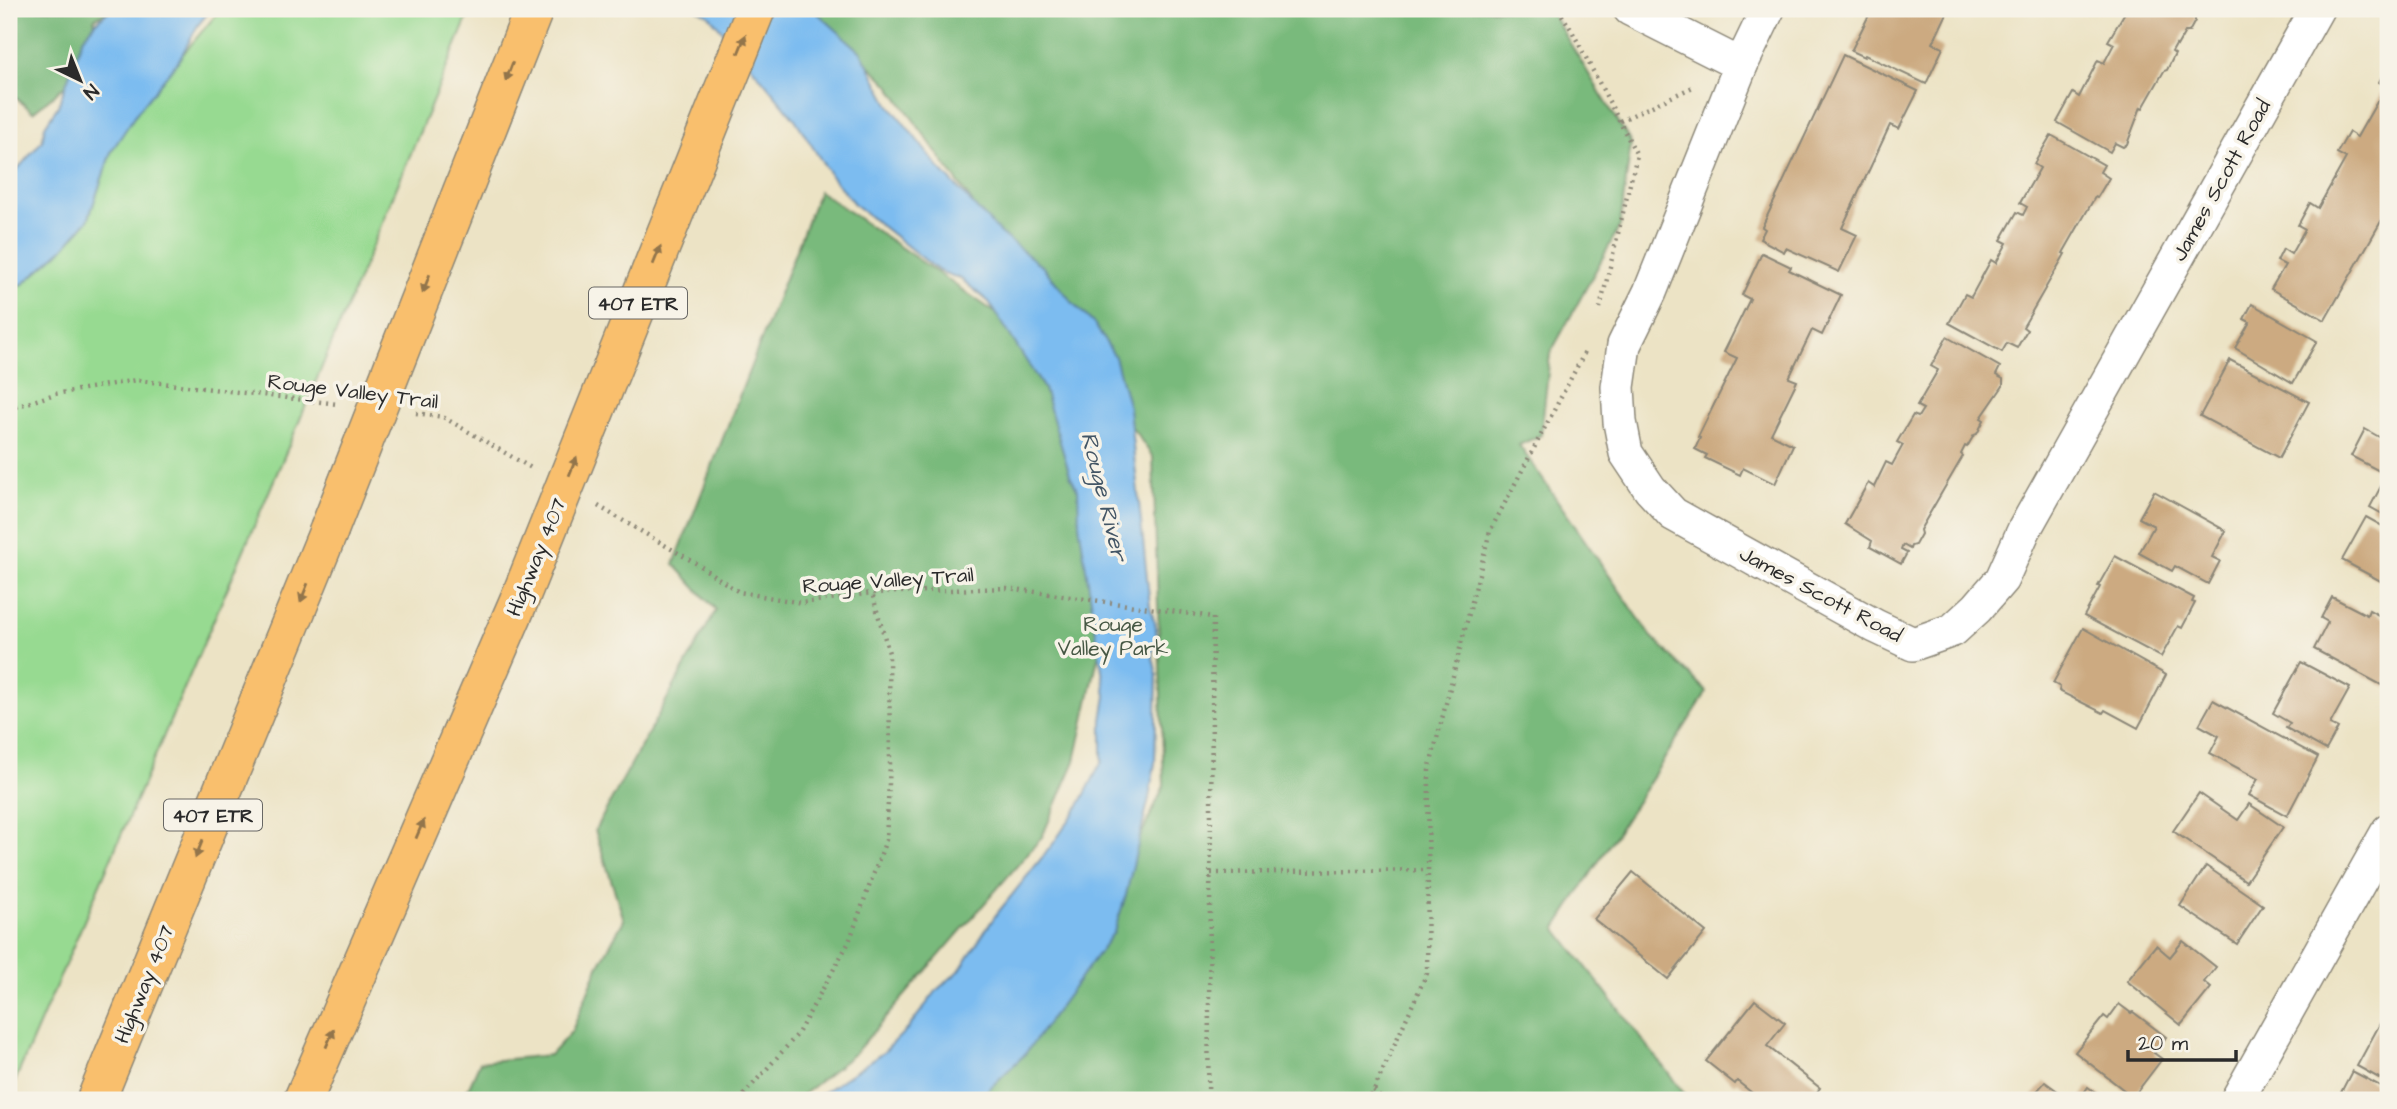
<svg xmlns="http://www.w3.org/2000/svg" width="2397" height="1109" viewBox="0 0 2397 1109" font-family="'Architects Daughter',sans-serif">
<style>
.green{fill:#97da91;stroke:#61825e;stroke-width:2}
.forest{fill:#79ba7b;stroke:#527253;stroke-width:2}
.water{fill:#7bbcf0;stroke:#53748e;stroke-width:2}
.building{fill:#ccaa81}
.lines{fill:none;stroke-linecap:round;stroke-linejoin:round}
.minor-casing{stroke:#8c8778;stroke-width:36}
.motorway-casing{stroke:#8c8778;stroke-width:41}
.path{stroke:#8c8778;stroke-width:4.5;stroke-dasharray:2 5;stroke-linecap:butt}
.minor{stroke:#fff;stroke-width:33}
.motorway{stroke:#f9bf6d;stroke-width:38}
.motorway-bridge-casing{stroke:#8c8778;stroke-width:41;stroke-linecap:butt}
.motorway-bridge{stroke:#f9bf6d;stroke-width:38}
.oneway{fill:#92754c}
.labels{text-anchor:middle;stroke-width:7;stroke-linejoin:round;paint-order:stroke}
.shield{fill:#f7f3e8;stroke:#686764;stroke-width:2}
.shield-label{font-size:19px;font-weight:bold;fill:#2b2b2b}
.street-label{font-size:21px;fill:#2b2b2b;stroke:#f7f3e8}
.park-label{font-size:21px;fill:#465744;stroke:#f7f3e8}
.water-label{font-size:23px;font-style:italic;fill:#435666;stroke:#f7f3e8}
</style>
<rect width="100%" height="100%" fill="#f7f3e8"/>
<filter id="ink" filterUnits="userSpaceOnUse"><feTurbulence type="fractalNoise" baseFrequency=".0143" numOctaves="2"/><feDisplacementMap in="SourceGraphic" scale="14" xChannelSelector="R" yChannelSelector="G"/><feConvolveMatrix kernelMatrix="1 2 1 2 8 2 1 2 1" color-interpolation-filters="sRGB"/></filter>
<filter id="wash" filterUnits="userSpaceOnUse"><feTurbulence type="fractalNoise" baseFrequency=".00686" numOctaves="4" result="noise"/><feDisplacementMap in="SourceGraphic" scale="28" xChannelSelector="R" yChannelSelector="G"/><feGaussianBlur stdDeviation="1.57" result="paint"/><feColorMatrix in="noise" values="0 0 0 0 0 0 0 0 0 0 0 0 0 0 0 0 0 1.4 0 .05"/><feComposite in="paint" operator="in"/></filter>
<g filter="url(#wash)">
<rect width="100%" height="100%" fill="#ece3c5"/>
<path class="green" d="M 221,9 L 471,9 L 296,429 L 9,1095 L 9,288 L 23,284 L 63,249 L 88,220 L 111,152 L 132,114 Z"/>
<g class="forest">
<path d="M 9,9 L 110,9 L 94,19 L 101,42 L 75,71 L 66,85 L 33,112 L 15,97 L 9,95 Z"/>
<path d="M 812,9 L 1549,9 L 1631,143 L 1620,226 L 1550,354 L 1541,435 L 1519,445 L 1651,636 L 1707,692 L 1556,928 L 1689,1100 L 945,1100 L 1122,876 L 1164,786 L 1153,457 L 888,84 Z"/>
<path d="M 819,191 L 1003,318 L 1044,389 L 1078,490 L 1099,653 L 1075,761 L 1042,837 L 855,1053 L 796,1100 L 463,1100 L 480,1062 L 550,1055 L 572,1031 L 598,967 L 624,920 L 595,830 L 716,610 L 674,564 Z"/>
</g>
<g class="water">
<path d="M 111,9 L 211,9 L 198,25 L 179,60 L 138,111 L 111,152 L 88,220 L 63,249 L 23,284 L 9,287 L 9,179 L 42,141 L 45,126 L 58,106 L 82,40 L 95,23 Z"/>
<path d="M 697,9 L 813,9 L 861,52 L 889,104 L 939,168 L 1000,233 L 1043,267 L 1072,302 L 1095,325 L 1115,357 L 1129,408 L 1150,606 L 1156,629 L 1157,641 L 1152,653 L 1157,675 L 1155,763 L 1149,798 L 1126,895 L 1114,932 L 1025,1054 L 988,1090 L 975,1100 L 812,1100 L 884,1052 L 908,1028 L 938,989 L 959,971 L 995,916 L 1053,844 L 1080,804 L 1102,761 L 1102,720 L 1106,696 L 1079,524 L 1078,490 L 1070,475 L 1044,389 L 989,302 L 961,279 L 939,271 L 855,205 L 831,176 L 795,119 L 709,15 Z"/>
</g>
<g id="blocks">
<g class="building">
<path d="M 1872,9 L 1949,9 L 1933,43 L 1943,48 L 1926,84 L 1865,55 L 1864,57 L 1851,51 Z"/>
<path d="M 2127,9 L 2189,9 L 2187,11 L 2195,14 L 2195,21 L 2189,32 L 2185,32 L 2177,46 L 2176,45 L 2172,52 L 2175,54 L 2167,70 L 2164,71 L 2143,108 L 2141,107 L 2127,144 L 2123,147 L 2115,143 L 2110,152 L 2057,122 L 2073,93 L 2079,97 L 2098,60 L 2104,63 L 2114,44 L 2108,41 Z"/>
<path d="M 1843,55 L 1918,91 L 1899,129 L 1890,125 L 1842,228 L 1857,235 L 1839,272 L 1786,248 L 1784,252 L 1760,239 L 1765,229 L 1762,227 Z"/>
<path d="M 2388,65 L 2388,209 L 2325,320 L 2271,289 L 2285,265 L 2277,261 L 2283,249 L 2291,254 L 2305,229 L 2298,225 L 2310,203 L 2318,208 L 2346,158 L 2337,153 L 2349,132 L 2357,137 L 2386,86 L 2379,82 Z"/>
<path d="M 2051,135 L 2104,165 L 2100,172 L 2109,178 L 2097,198 L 2095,197 L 2063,253 L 2065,254 L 2023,327 L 2027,330 L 2018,346 L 2017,348 L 2007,343 L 2002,352 L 1949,323 L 1965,294 L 1971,297 L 1991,260 L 1996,263 L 2007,243 L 2001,240 L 2017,212 L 2023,215 L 2027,207 L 2020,203 L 2040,168 L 2034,164 Z"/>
<path d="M 1762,253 L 1791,267 L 1789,270 L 1841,295 L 1822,335 L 1812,330 L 1789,378 L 1797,381 L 1771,434 L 1793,445 L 1775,484 L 1743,468 L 1740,475 L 1705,458 L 1707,455 L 1695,449 L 1700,438 L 1698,437 L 1737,358 L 1724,352 L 1750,299 L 1742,295 Z"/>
<path d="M 2252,304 L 2317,341 L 2293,383 L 2235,348 L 2250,322 L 2244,319 Z"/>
<path d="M 1947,337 L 2000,367 L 1996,375 L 2003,379 L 2003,386 L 1981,418 L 1984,420 L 1977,434 L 1974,435 L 1967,447 L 1965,446 L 1961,454 L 1963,456 L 1920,530 L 1921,534 L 1915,545 L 1911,546 L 1910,549 L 1903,545 L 1901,550 L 1907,553 L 1901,564 L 1870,547 L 1872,541 L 1845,524 L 1868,483 L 1874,487 L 1886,462 L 1892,465 L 1903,445 L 1897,442 L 1913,415 L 1918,417 L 1923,409 L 1917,406 L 1938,370 L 1931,366 Z"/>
<path d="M 2230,360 L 2309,402 L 2279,458 L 2200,416 Z"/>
<path d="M 2365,429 L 2388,442 L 2388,517 L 2370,507 L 2387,475 L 2351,456 Z"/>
<path d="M 2154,491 L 2226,531 L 2212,557 L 2220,561 L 2208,584 L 2175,566 L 2172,571 L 2139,553 L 2154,526 L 2139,518 Z"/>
<path d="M 2366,517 L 2388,529 L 2388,585 L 2342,560 Z"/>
<path d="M 2115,556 L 2194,598 L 2192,602 L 2195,603 L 2182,628 L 2178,626 L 2161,657 L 2084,616 L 2100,587 L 2098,586 Z"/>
<path d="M 2332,597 L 2367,615 L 2369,610 L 2388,620 L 2387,688 L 2314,649 L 2328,622 L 2321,618 Z"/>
<path d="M 2083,628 L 2166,675 L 2138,728 L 2105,710 L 2103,713 L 2059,691 L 2060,687 L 2053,683 Z"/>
<path d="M 2301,662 L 2350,688 L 2330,724 L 2338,728 L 2326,750 L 2286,728 L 2290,723 L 2273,713 Z"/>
<path d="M 2213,700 L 2318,757 L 2287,816 L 2249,795 L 2258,779 L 2210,753 L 2219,736 L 2199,725 Z"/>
<path d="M 2199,793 L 2238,820 L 2249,804 L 2283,827 L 2246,881 L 2173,831 Z"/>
<path d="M 2206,866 L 2263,905 L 2237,944 L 2180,906 Z"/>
<path d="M 1633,872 L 1706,932 L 1668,979 L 1594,919 Z"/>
<path d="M 2183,941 L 2216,967 L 2204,982 L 2211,988 L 2181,1025 L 2127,981 L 2156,945 L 2170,957 Z"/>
<path d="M 1755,1000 L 1785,1023 L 1767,1046 L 1820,1088 L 1811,1100 L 1761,1100 L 1737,1081 L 1735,1084 L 1706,1061 Z"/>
<path d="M 2119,1004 L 2131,1013 L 2133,1012 L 2166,1037 L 2154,1053 L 2162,1059 L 2133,1097 L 2075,1052 L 2104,1016 L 2108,1019 Z"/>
<path d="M 2388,1009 L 2388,1083 L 2357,1066 Z"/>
<path d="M 2352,1071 L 2388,1090 L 2388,1100 L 2337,1100 Z"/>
<path d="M 2045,1082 L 2070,1100 L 2029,1100 Z"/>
<path d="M 2088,1087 L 2106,1100 L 2079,1100 Z"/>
</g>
</g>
</g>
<g filter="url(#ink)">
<use href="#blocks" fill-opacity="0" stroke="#8c8778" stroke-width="2"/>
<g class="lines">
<defs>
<g id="minor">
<path d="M 1630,9 L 1741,65"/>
<path d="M 1768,9 L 1741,65 L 1650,292 L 1624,345 L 1618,387 L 1620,422 L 1626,453 L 1650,489 L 1673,514 L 1875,626 L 1913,644 L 1953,630 L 1977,608 L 2002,579 L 2024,530 L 2317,9"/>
<path d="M 2237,1100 L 2388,831"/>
</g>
<g id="motorway">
<path d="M 96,1100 L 329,530"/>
<path d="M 303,1100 L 520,598"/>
</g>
</defs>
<use href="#minor" class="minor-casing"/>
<use href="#motorway" class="motorway-casing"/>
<g class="path">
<path d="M 1558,9 L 1571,29 L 1637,155 L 1600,308"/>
<path d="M 1620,121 L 1695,86"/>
<path d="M 9,409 L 55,394 L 136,380 L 338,404"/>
<path d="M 416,413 L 443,417 L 533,469"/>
<path d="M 598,506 L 697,564 L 739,592 L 802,603 L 872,593 L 1007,588 L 1213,617 L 1208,1100"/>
<path d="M 1211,873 L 1428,870"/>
<path d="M 1374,1090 L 1382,1100"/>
<path d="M 739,1100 L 797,1035 L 849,942 L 886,840 L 890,764 L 889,653 L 872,593"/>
<path d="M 1365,1100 L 1374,1090 L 1427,973 L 1429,770 L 1490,531 L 1586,350"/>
</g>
<use href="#minor" class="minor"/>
<use href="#motorway" class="motorway"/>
<defs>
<g id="motorway-bridge">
<path d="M 329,530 L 534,9"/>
<path d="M 520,598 L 756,9"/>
</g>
</defs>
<use href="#motorway-bridge" class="motorway-bridge-casing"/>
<use href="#motorway-bridge" class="motorway-bridge"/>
</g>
<defs><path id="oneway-solid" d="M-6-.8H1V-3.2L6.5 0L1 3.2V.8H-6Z" transform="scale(1.75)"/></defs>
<g class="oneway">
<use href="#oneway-solid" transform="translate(742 44) rotate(-68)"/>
<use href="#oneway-solid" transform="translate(509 72) rotate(111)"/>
<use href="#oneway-solid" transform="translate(657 255) rotate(-68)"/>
<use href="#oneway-solid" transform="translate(426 284) rotate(111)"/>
<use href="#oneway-solid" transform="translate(573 466) rotate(-68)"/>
<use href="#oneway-solid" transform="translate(304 593) rotate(112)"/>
<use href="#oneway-solid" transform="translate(420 829) rotate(-67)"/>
<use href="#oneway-solid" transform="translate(199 849) rotate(112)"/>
<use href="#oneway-solid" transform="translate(330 1038) rotate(-67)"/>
</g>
</g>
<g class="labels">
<g class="shield">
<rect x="589" y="287.5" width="98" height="31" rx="5"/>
<rect x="164" y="799.5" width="98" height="31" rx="5"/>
</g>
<g class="shield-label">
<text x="638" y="310">407 ETR</text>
<text x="213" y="822">407 ETR</text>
</g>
<g class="street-label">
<text transform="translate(2221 180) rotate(-61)" y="7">James Scott Road</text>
<text transform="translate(353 391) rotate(7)" y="7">Rouge Valley Trail</text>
<text transform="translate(536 557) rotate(-68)" y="7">Highway 407</text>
<text transform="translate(888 580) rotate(-4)" y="7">Rouge Valley Trail</text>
<text transform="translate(1821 594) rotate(28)" y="7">James Scott Road</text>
<text transform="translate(144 984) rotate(-68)" y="7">Highway 407</text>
</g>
<g class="park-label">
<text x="1113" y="631">Rouge<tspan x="1113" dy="24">Valley Park</tspan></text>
</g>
<g class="water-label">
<text transform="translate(1105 496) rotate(76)" y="8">Rouge River</text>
</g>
</g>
<rect width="2397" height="1109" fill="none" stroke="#f7f3e8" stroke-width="35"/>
<g transform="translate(80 80) rotate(137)" stroke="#f7f3e8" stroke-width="5" paint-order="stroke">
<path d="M0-5L12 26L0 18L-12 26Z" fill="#2b2b2b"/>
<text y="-10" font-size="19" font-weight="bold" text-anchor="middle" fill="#2b2b2b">N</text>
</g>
<path d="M2128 1050v10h108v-10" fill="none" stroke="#2b2b2b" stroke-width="3.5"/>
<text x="2138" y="1050" font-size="21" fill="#2b2b2b" stroke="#f7f3e8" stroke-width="5" paint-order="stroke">20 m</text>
</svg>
